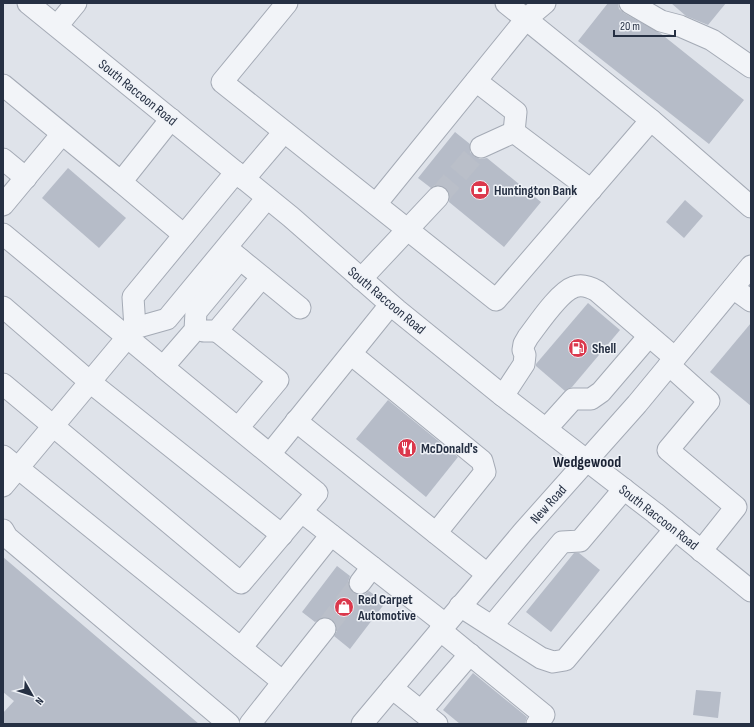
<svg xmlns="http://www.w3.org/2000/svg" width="754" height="727" viewBox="0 0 754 727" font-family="'Sofia Sans Condensed',sans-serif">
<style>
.building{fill:#b6bcc8}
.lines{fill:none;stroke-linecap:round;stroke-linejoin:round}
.minor-tunnel{stroke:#babfc9;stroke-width:21;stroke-dasharray:21 10;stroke-linecap:butt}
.minor-casing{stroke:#a4aab5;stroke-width:23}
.minor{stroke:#f2f4f8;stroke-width:21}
.labels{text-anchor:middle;stroke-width:3;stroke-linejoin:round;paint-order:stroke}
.street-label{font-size:14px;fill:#263043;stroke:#eff2f7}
.poi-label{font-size:14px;font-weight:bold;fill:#263043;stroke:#eff2f7;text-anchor:start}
.quarter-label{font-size:16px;font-weight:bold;fill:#192133;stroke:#eff2f7}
</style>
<rect width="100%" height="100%" fill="#dfe3ea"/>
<g class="building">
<path d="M 608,3 L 618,3 L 619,9 L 624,13 L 660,33 L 744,100 L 709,144 L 578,41 Z"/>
<path d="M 671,3 L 726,3 L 708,25 L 686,16 Z"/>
<path d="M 455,132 L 470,144 L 470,152 L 474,156 L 480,159 L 487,158 L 541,202 L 504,247 L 449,202 L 450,194 L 446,188 L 440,185 L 435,185 L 431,188 L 418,178 Z"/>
<path d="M 68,168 L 126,218 L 99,248 L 42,198 Z"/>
<path d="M 685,200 L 703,216 L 684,238 L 666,222 Z"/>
<path d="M 588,303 L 620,330 L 572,387 L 565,391 L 536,366 L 536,364 Z"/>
<path d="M 751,323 L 751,406 L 710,372 Z"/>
<path d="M 388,400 L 458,457 L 426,497 L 356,439 Z"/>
<path d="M 574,553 L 579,553 L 600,570 L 551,632 L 526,612 Z"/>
<path d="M 3,557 L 199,724 L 3,724 L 3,713 L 14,701 L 3,692 Z"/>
<path d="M 337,566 L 350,576 L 348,582 L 349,588 L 353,592 L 359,595 L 365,594 L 369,591 L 385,603 L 350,649 L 334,636 L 337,631 L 336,625 L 332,619 L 326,617 L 321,618 L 315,622 L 302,612 Z"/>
<path d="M 473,673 L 527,717 L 525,724 L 460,724 L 443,710 Z"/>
<path d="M 696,690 L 721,692 L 718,718 L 693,715 Z"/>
</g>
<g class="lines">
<g class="minor-tunnel">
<path d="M 438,197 L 481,147"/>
<path d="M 325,629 L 360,583"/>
</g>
<defs>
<g id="minor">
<path d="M 28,3 L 291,217 L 397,310 L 503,396 L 655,513 L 751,591"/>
<path d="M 287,3 L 222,82 L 496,300 L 651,120"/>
<path d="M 506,3 L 651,120 L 751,207"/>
<path d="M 630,3 L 661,21 L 680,26 L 712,40 L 751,67"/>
<path d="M 57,26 L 76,3"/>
<path d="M 476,81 L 516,112 L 514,132"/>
<path d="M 3,85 L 121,182 L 171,119"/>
<path d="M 481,147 L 514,132 L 591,190"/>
<path d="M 3,159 L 26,178"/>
<path d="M 236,172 L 133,297 L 135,328 L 167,319 L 267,198"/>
<path d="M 244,179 L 284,132"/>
<path d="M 121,182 L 184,235"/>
<path d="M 376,204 L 526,19 L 545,3"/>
<path d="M 3,205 L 62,134"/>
<path d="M 3,234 L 163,367"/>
<path d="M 229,250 L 300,308"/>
<path d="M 361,279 L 438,197"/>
<path d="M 733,288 L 751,301"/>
<path d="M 3,307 L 90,382 L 282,535"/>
<path d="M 204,331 L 217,331 L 262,277"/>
<path d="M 217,331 L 278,380 L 238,428"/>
<path d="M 351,354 L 482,461 L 485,472 L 436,533"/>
<path d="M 669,365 L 709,401 L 668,450 L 736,507 L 701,551"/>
<path d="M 3,384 L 241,583 L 317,493 L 163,367 L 195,330 L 196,312 L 240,259"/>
<path d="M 503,396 L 524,364 L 525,355 L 523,350 L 524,344 L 528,337 C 538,324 559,292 574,287 C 582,284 590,287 597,291 L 675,358"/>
<path d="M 296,421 L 487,574"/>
<path d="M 546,429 L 573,399 L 591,399 L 601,392 L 649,336"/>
<path d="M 270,454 L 390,305"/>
<path d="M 3,456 L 283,682 L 250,724"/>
<path d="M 3,486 L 135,328"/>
<path d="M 302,512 L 445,624"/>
<path d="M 3,530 L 7,537 L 229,724"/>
<path d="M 360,583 L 372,567"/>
<path d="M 460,606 L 541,658 L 553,662 L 565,660 L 675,529"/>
<path d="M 492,626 L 562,542 L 580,541 L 624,489"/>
<path d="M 440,630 L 544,715 L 537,724"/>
<path d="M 241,648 L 331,535"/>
<path d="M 283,682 L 325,629"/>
<path d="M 392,688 L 437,724"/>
<path d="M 421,711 L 470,654"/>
<path d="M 362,724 L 523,532 L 637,404 L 751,266"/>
</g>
</defs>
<use href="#minor" class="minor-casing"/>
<use href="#minor" class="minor"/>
</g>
<defs>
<symbol id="bank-disc" viewBox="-11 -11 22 22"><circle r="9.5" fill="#db384c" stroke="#eff2f7"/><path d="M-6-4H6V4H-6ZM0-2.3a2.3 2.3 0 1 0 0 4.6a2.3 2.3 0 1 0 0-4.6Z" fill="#fff"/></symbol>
<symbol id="fuel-disc" viewBox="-11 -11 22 22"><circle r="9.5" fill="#db384c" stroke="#eff2f7"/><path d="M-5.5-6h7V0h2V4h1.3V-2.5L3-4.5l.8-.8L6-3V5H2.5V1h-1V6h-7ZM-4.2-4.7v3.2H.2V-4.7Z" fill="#fff"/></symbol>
<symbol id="restaurant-disc" viewBox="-11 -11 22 22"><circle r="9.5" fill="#db384c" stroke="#eff2f7"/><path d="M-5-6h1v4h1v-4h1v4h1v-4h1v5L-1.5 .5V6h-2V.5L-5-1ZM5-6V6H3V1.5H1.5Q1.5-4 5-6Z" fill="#fff"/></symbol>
<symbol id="shop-disc" viewBox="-11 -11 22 22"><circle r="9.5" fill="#db384c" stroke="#eff2f7"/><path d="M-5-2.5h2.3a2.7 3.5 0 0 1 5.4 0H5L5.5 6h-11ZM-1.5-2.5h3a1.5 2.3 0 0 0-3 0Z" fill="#fff"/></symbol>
</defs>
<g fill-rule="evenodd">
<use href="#bank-disc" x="469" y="179" width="22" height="22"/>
<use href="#fuel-disc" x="567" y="337" width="22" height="22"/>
<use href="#restaurant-disc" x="396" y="437" width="22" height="22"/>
<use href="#shop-disc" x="333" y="596" width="22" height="22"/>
</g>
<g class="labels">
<g class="street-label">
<text transform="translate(138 92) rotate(39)" y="5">South Raccoon Road</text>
<text transform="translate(387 300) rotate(40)" y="5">South Raccoon Road</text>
<text transform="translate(548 504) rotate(-48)" y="5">New Road</text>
<text transform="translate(659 517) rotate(38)" y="5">South Raccoon Road</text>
</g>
<g class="poi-label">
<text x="494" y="195">Huntington Bank</text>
<text x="592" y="353">Shell</text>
<text x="421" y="453">McDonald's</text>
<text x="358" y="604">Red Carpet<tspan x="358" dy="16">Automotive</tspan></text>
</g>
<g class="quarter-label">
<text x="587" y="467">Wedgewood</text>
</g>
</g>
<rect width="754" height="727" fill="none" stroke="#263043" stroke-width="8"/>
<g transform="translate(32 695) rotate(129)" stroke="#eff2f7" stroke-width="3" paint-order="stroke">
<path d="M0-3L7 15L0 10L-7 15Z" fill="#263043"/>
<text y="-6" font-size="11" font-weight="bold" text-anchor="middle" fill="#263043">N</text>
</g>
<path d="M614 30v6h61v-6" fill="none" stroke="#263043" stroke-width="2"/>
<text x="620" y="30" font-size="12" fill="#263043" stroke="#eff2f7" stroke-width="3" paint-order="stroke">20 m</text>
</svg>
